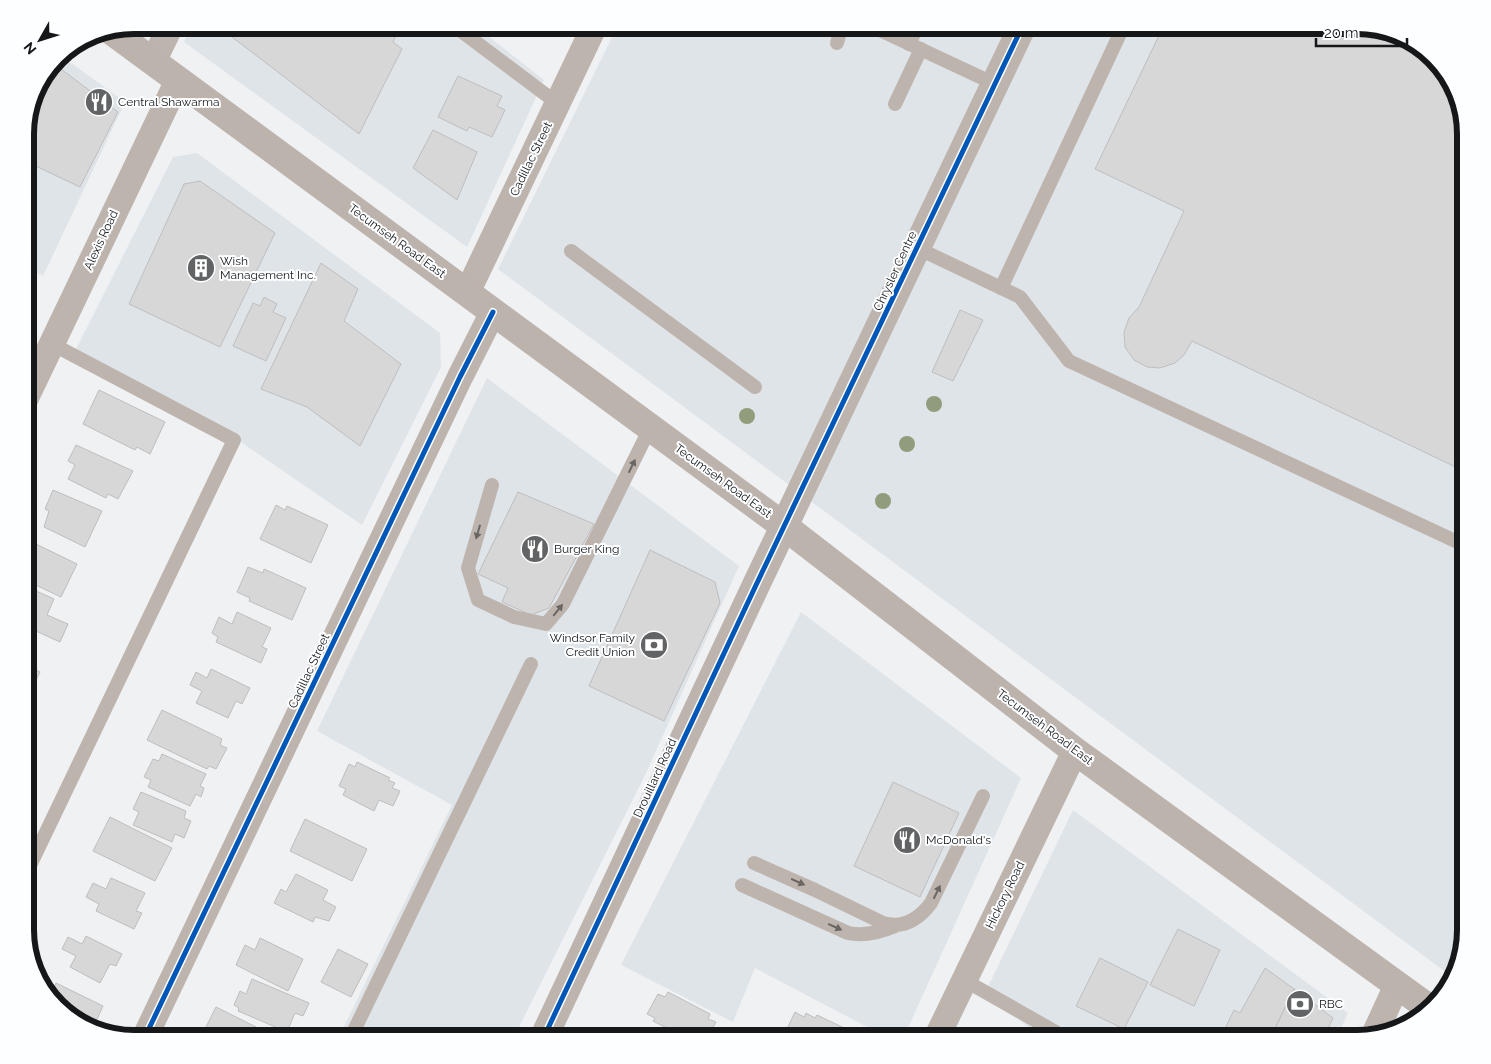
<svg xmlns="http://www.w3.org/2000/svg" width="1491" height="1064" viewBox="0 0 1491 1064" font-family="Raleway,sans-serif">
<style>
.built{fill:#dfe4e9}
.building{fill:#d7d7d8;stroke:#bebebf}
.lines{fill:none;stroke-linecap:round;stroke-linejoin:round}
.service{stroke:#beb4ae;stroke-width:14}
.minor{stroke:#beb4ae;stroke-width:26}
.tertiary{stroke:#beb4ae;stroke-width:28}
.secondary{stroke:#bdb3ad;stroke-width:28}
.cycleway-casing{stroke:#fdfeff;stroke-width:8}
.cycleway{stroke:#0057b8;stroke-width:5}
.tree{fill:#919c7c}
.oneway{fill:#6a6663}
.labels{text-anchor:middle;stroke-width:4;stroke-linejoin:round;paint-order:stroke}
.poi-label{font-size:12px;fill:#161718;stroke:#fdfeff;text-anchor:start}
.street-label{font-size:12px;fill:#161718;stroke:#fdfeff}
.rim{fill:none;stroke:#161718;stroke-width:6}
</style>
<rect width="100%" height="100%" fill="#eff1f3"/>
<g class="built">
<path d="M 192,25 L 474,25 L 544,80 L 467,247 L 184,42 Z"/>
<path d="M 618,25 L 1358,25 L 1423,47 L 1455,85 L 1466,133 L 1466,931 L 1451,976 L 498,269 Z"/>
<path d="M 60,55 L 125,102 L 43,276 L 25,268 L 25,126 L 36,86 Z"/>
<path d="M 197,153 L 440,333 L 441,367 L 362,525 L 232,436 L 70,361 L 173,157 Z"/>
<path d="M 487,378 L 739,566 L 646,773 L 513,1039 L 338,1039 L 452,805 L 317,731 Z"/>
<path d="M 801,612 L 1021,778 L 903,1039 L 890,1039 L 755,968 L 733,1022 L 621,965 Z"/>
<path d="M 1073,810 L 1348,1013 L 1336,1039 L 1043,1039 L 985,993 Z"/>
</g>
<g class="building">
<path d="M 225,25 L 401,25 L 393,42 L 402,49 L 359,134 L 228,34 Z"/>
<path d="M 1164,25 L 1358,25 L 1423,47 L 1455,85 L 1466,133 L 1466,472 L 1192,341 L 1184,355 L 1175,363 L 1160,368 L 1147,367 L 1134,360 L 1125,347 L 1124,332 L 1129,318 L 1139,307 L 1184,211 L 1095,169 Z"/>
<path d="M 53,63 L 118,112 L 80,187 L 25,161 L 36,133 L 25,126 L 36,86 Z"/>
<path d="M 458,76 L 502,96 L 497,106 L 505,110 L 492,137 L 469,127 L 467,131 L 438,117 Z"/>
<path d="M 433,130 L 477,152 L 457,200 L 413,168 Z"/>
<path d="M 200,181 L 275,233 L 220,347 L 129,304 L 184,184 Z"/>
<path d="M 321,263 L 358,289 L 344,321 L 401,364 L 360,446 L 307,407 L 261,389 Z"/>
<path d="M 264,297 L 277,304 L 273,312 L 286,318 L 266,361 L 233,346 L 253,303 L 260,306 Z"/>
<path d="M 960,310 L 983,320 L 953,381 L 932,372 Z"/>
<path d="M 99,390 L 165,422 L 150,454 L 137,447 L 135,450 L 83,424 Z"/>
<path d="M 76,445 L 133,471 L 118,499 L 108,494 L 106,498 L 68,479 L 75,465 L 68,461 Z"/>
<path d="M 53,490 L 102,511 L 85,547 L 44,527 L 49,511 L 45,509 Z"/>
<path d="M 518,492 L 594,524 L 549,608 L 531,615 L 502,602 L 508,588 L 478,574 Z"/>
<path d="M 276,505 L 285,510 L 287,506 L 328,525 L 311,563 L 260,539 Z"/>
<path d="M 27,542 L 35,547 L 36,544 L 77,564 L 61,597 L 25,580 L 25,545 Z"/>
<path d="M 650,550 L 715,582 L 720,603 L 664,721 L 589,686 Z"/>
<path d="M 248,567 L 263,573 L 264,569 L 306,588 L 292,620 L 249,601 L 250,598 L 237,592 Z"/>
<path d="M 25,586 L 54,599 L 47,615 L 68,624 L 60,642 L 25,626 Z"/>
<path d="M 237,612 L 271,628 L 262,647 L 267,649 L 261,663 L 216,642 L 218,637 L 212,633 L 219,617 L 232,624 Z"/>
<path d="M 25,665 L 40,672 L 30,692 L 25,689 Z"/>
<path d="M 211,669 L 250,688 L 242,704 L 236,701 L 228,718 L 196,703 L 202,691 L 190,685 L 196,672 L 207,678 Z"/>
<path d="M 162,710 L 222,739 L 220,745 L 227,748 L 216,769 L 209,766 L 207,769 L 147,740 Z"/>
<path d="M 162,754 L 206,774 L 200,786 L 204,788 L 201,797 L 196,794 L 190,806 L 148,787 L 151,780 L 144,777 L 153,759 L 159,761 Z"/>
<path d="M 357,762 L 390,778 L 388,780 L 395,783 L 392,788 L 400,791 L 393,806 L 379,800 L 374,811 L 343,795 L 346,789 L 339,786 L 349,764 L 355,767 Z"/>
<path d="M 893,782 L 959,813 L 920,897 L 854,866 Z"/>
<path d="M 141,792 L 186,811 L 184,818 L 191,821 L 184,838 L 175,834 L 172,842 L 133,825 L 139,812 L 133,809 Z"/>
<path d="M 110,817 L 172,848 L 155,881 L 93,851 Z"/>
<path d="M 305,819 L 367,849 L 352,881 L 290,851 Z"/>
<path d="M 296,874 L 328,890 L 323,900 L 336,907 L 329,921 L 315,917 L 313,922 L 274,903 L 281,889 L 286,892 Z"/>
<path d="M 111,878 L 145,893 L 136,911 L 142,913 L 134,929 L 96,911 L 99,904 L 86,897 L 93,883 L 106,889 Z"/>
<path d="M 1178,929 L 1220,950 L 1194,1006 L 1150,985 Z"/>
<path d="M 86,936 L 122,954 L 116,966 L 110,964 L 100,983 L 70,967 L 76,956 L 62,949 L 68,937 L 82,944 Z"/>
<path d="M 260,938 L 303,959 L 288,991 L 236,965 L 245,945 L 255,950 Z"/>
<path d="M 338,949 L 368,964 L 351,997 L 321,982 Z"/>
<path d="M 1100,958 L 1148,982 L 1124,1029 L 1076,1006 Z"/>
<path d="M 1265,968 L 1294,989 L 1270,1039 L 1220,1039 L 1234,1010 L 1240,1013 Z"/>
<path d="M 252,979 L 309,1003 L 303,1016 L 295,1013 L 287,1032 L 238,1011 L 239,1008 L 234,1005 L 240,991 L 246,994 Z"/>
<path d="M 56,983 L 103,1006 L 94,1026 L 68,1017 L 50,995 Z"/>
<path d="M 1294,989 L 1333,1018 L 1323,1039 L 1270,1039 Z"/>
<path d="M 668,992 L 710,1014 L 708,1019 L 716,1022 L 707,1039 L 689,1039 L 653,1021 L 655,1018 L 647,1014 L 658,994 L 665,997 Z"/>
<path d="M 216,1007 L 280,1039 L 205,1039 L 201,1037 Z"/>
<path d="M 795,1012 L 804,1017 L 806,1013 L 815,1018 L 817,1015 L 861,1036 L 859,1039 L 801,1039 L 786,1031 Z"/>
</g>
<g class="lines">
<g class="service">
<path d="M 453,25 L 557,103"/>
<path d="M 869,25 L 995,84"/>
<path d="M 837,43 L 842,25"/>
<path d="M 909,44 L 918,25"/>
<path d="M 895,104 L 921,49"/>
<path d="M 917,248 L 1020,297 L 1069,361 L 1466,546"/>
<path d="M 571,251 L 755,387"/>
<path d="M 1001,288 L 1124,25"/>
<path d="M 492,485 L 468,568 L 478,600 L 514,617 L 546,624 L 563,604 L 650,428"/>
<path d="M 754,863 L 815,890 L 883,923 C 903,929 919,919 931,903 L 983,796"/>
<path d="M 25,876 L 234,440 L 52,344"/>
<path d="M 742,885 L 848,933 C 863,936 881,932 895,926"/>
<path d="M 964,980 L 1068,1039"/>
<path d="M 350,1039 L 531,664"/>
</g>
<g class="minor">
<path d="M 153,62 L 171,25"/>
<path d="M 467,293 L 595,25"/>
<path d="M 25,400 L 178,80"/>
<path d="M 1374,1035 L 1397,985"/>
<path d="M 144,1039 L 460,377 L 493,312"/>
<path d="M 936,1039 L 1075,751"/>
</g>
<path class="tertiary" d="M 543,1039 L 757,583 L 1023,25"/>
<path class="secondary" d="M 110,30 L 784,526 L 1075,751 L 1429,1008"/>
<defs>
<g id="cycleway">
<path d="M 144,1039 L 460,377 L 493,312"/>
<path d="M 543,1039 L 757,583 L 1023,25"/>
</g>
</defs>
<use href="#cycleway" class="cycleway-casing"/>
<use href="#cycleway" class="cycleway"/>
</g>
<g class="tree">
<circle cx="934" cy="404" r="8"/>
<circle cx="747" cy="416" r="8"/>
<circle cx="907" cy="444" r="8"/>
<circle cx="883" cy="501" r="8"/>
</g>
<defs><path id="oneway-solid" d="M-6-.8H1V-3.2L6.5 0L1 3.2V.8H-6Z" transform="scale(1.25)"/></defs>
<g class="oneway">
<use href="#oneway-solid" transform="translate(632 466) rotate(-64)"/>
<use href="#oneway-solid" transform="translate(478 532) rotate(106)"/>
<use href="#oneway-solid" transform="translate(558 610) rotate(-51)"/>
<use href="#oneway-solid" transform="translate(798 882) rotate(24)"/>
<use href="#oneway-solid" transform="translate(937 892) rotate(-64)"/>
<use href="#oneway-solid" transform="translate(835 927) rotate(24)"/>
</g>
<defs>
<symbol id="restaurant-disc" viewBox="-11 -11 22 22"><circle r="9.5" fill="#626365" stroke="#fdfeff"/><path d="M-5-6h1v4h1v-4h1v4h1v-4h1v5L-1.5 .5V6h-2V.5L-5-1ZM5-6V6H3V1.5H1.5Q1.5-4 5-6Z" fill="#fff"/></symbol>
<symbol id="building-disc" viewBox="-11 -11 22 22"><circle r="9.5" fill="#626365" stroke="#fdfeff"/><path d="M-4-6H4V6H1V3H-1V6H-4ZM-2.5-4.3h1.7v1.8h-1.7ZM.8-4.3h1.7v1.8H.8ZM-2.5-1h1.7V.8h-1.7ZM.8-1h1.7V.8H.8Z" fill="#fff"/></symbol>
<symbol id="bank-disc" viewBox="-11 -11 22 22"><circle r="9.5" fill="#626365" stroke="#fdfeff"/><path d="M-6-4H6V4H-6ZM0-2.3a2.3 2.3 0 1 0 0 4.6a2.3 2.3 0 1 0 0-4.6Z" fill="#fff"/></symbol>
</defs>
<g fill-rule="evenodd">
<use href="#restaurant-disc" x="83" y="86" width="32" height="32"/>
<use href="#building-disc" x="185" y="252" width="32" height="32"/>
<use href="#restaurant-disc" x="519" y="533" width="32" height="32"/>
<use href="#bank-disc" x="638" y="629" width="32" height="32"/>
<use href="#restaurant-disc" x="891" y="824" width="32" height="32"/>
<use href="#bank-disc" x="1284" y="988" width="32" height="32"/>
</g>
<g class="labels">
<g class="poi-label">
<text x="118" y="106">Central Shawarma</text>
<text x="220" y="265">Wish<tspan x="220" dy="14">Management Inc.</tspan></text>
<text x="554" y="553">Burger King</text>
<text x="635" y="642" text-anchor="end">Windsor Family<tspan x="635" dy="14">Credit Union</tspan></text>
<text x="926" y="844">McDonald's</text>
<text x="1319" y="1008">RBC</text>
</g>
<g class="street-label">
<text transform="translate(531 159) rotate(-64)" y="4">Cadillac Street</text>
<text transform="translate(101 240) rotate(-65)" y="4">Alexis Road</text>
<text transform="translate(397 241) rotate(36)" y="4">Tecumseh Road East</text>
<text transform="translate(895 271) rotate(-65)" y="4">Chrysler Centre</text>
<text transform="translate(723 481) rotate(36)" y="4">Tecumseh Road East</text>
<text transform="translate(309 671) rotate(-65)" y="4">Cadillac Street</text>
<text transform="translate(1045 727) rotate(37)" y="4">Tecumseh Road East</text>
<text transform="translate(655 778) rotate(-65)" y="4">Drouillard Road</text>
<text transform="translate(1005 895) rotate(-64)" y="4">Hickory Road</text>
</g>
</g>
<path d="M0 0H1491V1064H0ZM134 34H1357A100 100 0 0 1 1457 134V930A100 100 0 0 1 1357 1030H134A100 100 0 0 1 34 930V134A100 100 0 0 1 134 34Z" fill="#fdfeff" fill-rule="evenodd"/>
<path class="rim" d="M134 34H1357A100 100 0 0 1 1457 134V930A100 100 0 0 1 1357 1030H134A100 100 0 0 1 34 930V134A100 100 0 0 1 134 34Z"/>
<g transform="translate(40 40) rotate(231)" stroke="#fdfeff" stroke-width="4" paint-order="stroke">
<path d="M0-4L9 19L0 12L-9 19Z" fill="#161718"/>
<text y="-8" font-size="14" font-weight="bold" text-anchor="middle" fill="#161718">N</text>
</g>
<path d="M1316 38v8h91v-8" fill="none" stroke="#161718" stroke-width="2.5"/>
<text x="1324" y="38" font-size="15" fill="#161718" stroke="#fdfeff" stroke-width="4" paint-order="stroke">20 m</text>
</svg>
